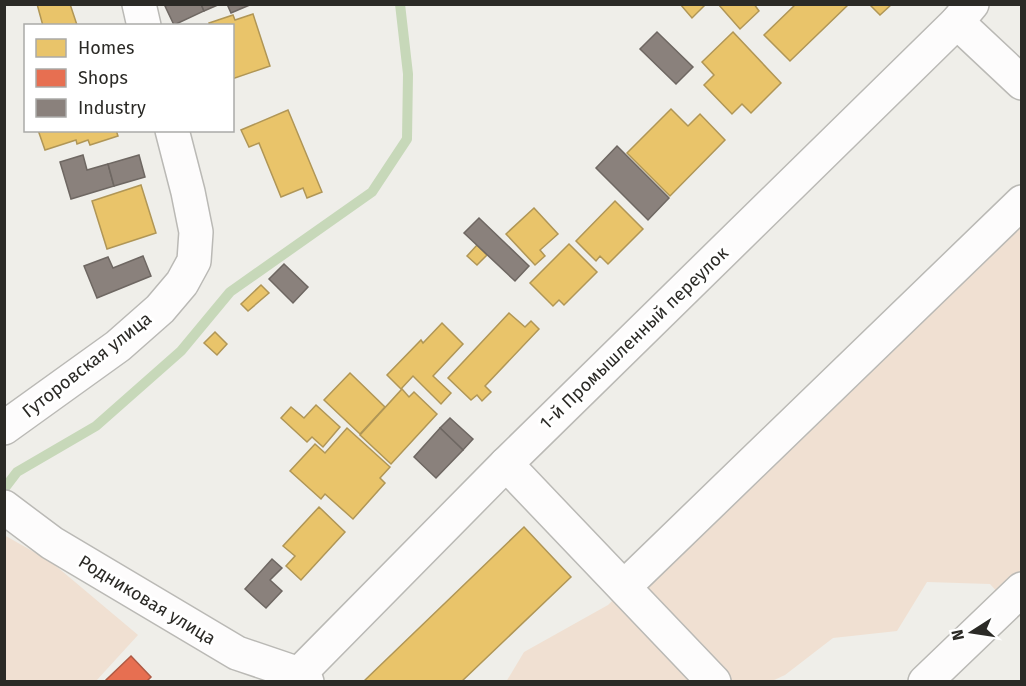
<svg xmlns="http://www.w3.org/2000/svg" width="1026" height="686" viewBox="0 0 1026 686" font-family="'Fira Sans',sans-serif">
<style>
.green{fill:#f0e0d2}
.homes{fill:#e9c46a;stroke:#b09656;stroke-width:1.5}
.shops{fill:#e76f51;stroke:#af5a44;stroke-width:1.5}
.industry{fill:#8a817c;stroke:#6e6762;stroke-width:1.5}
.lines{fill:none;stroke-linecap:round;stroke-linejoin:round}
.stream{stroke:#c7d8b9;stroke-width:10}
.minor-casing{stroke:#bab9b5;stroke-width:36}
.minor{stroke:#fdfcfc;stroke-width:33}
.labels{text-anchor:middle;stroke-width:6;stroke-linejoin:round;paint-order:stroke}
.street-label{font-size:18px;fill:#2b2a26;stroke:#fff}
</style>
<rect width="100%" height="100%" fill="#efeee9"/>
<g class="green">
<path d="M 1021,202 L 1021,618 L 990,584 L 927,582 L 897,631 L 833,638 L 785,675 L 772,681 L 506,682 L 524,652 L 608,605 L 739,476 Z"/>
<path d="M 4,535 L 50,561 L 138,635 L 96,681 L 5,681 Z"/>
</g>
<g class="homes">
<path d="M 37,4 L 70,4 L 77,25 L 43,26 Z"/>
<path d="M 680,4 L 706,4 L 692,18 Z"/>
<path d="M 718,4 L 754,4 L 759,11 L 740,29 Z"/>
<path d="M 796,4 L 849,4 L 790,61 L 764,35 Z"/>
<path d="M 869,4 L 892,4 L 880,15 Z"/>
<path d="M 253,14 L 270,66 L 232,79 L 232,26 L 210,26 L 209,23 L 233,15 L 235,20 Z"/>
<path d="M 733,32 L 781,83 L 751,113 L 742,104 L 732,114 L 704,85 L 714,75 L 702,62 Z"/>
<path d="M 671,109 L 688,126 L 700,114 L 725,140 L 670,196 L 627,153 Z"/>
<path d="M 288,110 L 322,192 L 307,198 L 303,188 L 281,197 L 259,143 L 249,147 L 241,130 Z"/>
<path d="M 38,130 L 116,130 L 118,136 L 90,145 L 88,140 L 77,144 L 76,140 L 45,150 Z"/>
<path d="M 141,185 L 156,233 L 107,249 L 92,201 Z"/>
<path d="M 615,201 L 643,229 L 608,264 L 600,256 L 596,261 L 576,241 Z"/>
<path d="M 534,208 L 558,234 L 540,250 L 545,256 L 535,265 L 506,234 Z"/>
<path d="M 569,244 L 597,272 L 564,305 L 559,300 L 553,306 L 530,283 Z"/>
<path d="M 477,245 L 487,255 L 477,265 L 467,256 Z"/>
<path d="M 261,285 L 269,293 L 248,311 L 241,304 Z"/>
<path d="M 509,313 L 525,327 L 531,321 L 539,329 L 485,386 L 491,392 L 482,401 L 477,395 L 471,400 L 448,378 Z"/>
<path d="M 442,323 L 463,344 L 433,376 L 451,393 L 441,404 L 413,376 L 401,389 L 387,375 L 421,340 L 423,343 Z"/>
<path d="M 215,332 L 227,344 L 217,355 L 204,343 Z"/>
<path d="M 350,373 L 385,407 L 360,434 L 324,400 Z"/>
<path d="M 402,389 L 409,397 L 414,392 L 437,414 L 391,464 L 360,435 Z"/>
<path d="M 316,405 L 340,427 L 323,447 L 312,437 L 307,442 L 281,418 L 291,407 L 304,418 Z"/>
<path d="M 347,428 L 390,467 L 380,478 L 385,483 L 353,519 L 325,494 L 321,499 L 290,471 L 315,444 L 325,453 Z"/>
<path d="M 319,507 L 345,532 L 301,580 L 286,566 L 295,556 L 283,546 Z"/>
<path d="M 524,527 L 571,577 L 461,682 L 363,682 Z"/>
</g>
<path class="shops" d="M 131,656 L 151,677 L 146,682 L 107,682 L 106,680 Z"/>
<g class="industry">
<path d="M 169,4 L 201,4 L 204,11 L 174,25 L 165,6 Z"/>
<path d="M 201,4 L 220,4 L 204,11 Z"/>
<path d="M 227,4 L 252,4 L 231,13 Z"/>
<path d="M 657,32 L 693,67 L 676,84 L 640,49 Z"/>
<path d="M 617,146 L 669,198 L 648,220 L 596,168 Z"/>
<path d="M 83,155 L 87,170 L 108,164 L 114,186 L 71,199 L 60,162 Z"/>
<path d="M 139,155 L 145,177 L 114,186 L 108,164 Z"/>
<path d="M 479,218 L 529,266 L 515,281 L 464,233 Z"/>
<path d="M 143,256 L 151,276 L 97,298 L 84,266 L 108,257 L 113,268 Z"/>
<path d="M 284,264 L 308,287 L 293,303 L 269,279 Z"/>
<path d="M 450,418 L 473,439 L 463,450 L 440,428 Z"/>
<path d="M 440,428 L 463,450 L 436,478 L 414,457 Z"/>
<path d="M 272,559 L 282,568 L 270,580 L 282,591 L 266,608 L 245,589 Z"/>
</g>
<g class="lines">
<path class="stream" d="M 4,489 L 17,472 L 96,426 L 181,351 L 230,292 L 372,192 L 407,139 L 408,74 L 400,4"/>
<defs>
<g id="minor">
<path d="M 139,4 L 144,26"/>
<path d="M 957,22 L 1022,83"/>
<path d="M 4,428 L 118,346 L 160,309 L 182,283 L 194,261 L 196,232 L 188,192 L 172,130"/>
<path d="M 506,464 L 714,682"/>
<path d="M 4,507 L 52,543 L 237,653 L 299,674 L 307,682"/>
<path d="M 624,587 L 1022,202"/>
<path d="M 291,682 L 506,464 L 957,22 L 972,4"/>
<path d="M 925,682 L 1022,589"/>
</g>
</defs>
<use href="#minor" class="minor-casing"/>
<use href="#minor" class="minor"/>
</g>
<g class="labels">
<g class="street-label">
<text transform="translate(634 338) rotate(-44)" y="6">1-й Промышленный переулок</text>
<text transform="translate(87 365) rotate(-38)" y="6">Гуторовская улица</text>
<text transform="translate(147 600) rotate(31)" y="6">Родниковая улица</text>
</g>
</g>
<rect width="1026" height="686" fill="none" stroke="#2b2a26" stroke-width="12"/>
<rect x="24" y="24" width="210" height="108" fill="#ffffff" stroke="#aaaaa8" stroke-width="1.5"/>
<rect x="36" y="39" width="30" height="18" fill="#e9c46a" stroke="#aaaaa8" stroke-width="1.5"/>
<text x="78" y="54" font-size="18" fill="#2b2a26">Homes</text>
<rect x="36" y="69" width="30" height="18" fill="#e76f51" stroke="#aaaaa8" stroke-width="1.5"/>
<text x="78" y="84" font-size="18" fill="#2b2a26">Shops</text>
<rect x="36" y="99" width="30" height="18" fill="#8a817c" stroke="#aaaaa8" stroke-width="1.5"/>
<text x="78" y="114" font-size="18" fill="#2b2a26">Industry</text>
<g transform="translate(972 632) rotate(258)" stroke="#ffffff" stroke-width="4.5" paint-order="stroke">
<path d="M0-4.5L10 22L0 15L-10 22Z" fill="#2b2a26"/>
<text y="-9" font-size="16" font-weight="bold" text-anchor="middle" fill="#2b2a26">N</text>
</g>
</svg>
